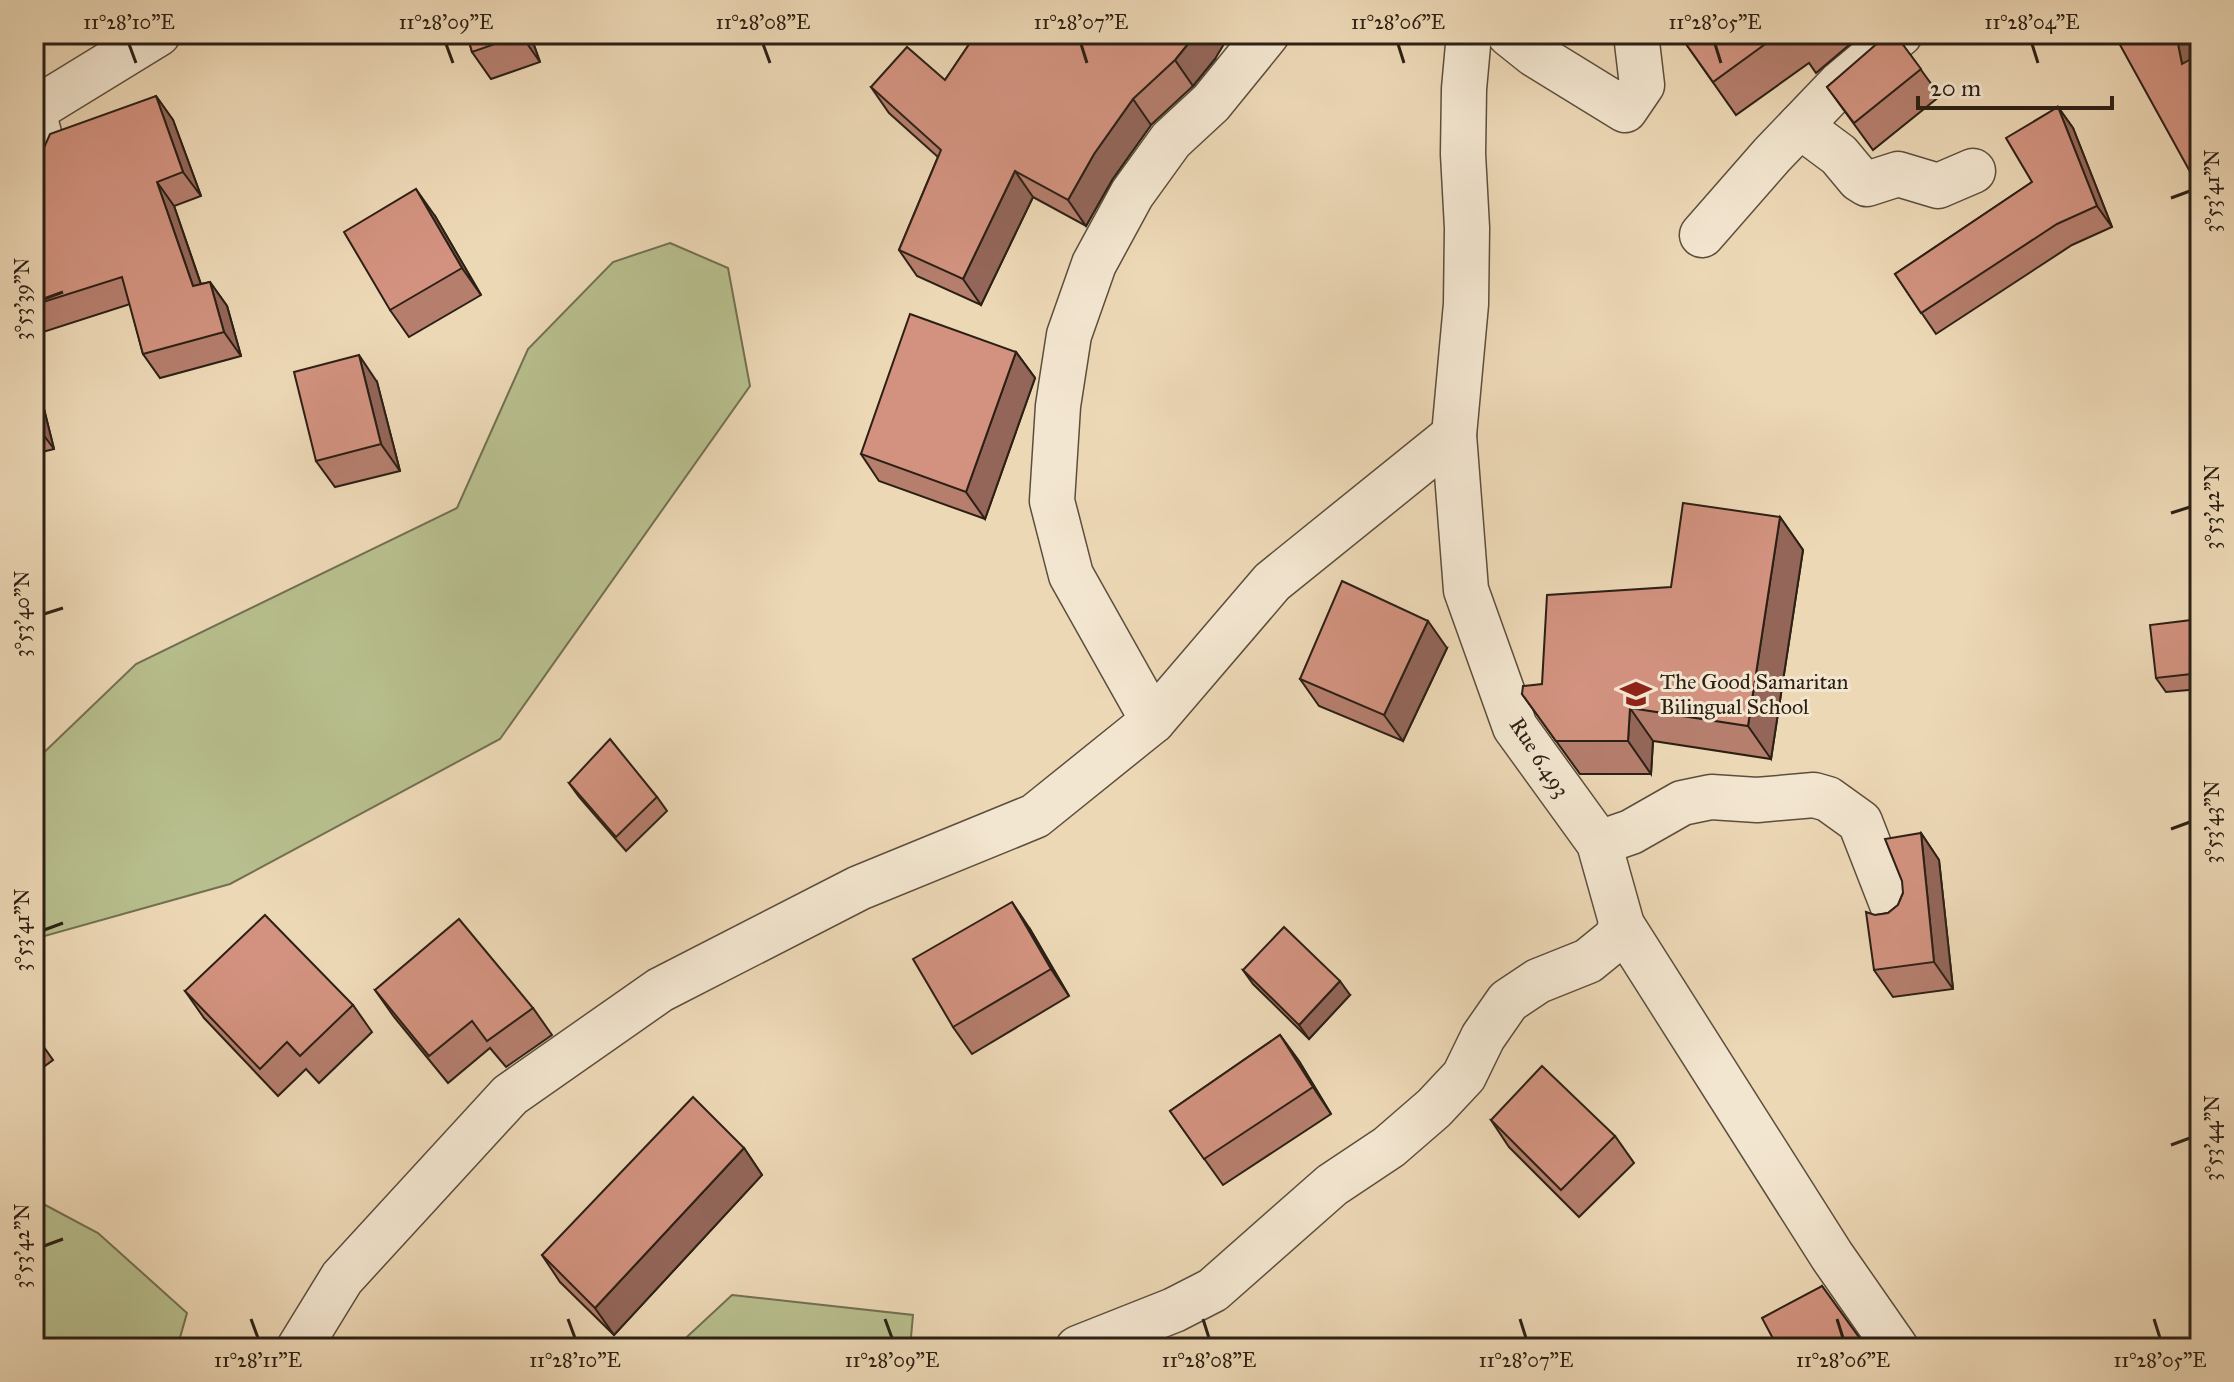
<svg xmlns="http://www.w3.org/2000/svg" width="2234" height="1382" viewBox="0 0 2234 1382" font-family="'IM FELL Great Primer',serif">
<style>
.green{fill:#b8bf8e;stroke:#727052;stroke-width:2}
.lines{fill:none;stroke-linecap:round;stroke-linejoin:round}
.minor-casing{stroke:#5c4e3d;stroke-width:47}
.minor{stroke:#f3e6d0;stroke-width:44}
.wall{fill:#b57e6d;stroke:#2c2015;stroke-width:2}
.shaded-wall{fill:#936659;stroke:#2c2015;stroke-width:2}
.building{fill:#d2927f;stroke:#2c2015;stroke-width:2}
.ticks{fill:none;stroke:#2c2015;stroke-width:3}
.labels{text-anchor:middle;stroke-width:6;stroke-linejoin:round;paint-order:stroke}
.poi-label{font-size:22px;fill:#2c2015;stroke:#f3e6d0;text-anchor:start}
.street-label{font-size:22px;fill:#2c2015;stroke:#f3e6d0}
.neatline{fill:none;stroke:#2c2015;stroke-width:3}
.ticks-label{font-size:20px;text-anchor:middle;fill:#2c2015}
</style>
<rect width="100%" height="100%" fill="#edd8b6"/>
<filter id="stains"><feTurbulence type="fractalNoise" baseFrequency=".0025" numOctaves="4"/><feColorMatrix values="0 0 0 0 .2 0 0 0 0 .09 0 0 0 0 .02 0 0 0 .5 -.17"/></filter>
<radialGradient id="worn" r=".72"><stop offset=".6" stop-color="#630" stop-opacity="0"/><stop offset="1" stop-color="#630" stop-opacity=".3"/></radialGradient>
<g class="green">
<path d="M 670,243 L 728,268 L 750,386 L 500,739 L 230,884 L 34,939 L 34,762 L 136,664 L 457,508 L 528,349 L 613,262 Z"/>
<path d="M 34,1199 L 98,1233 L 187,1313 L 177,1348 L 34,1348 Z"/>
<path d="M 732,1295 L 913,1315 L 910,1348 L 675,1348 Z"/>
</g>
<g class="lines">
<defs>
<g id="minor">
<path d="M 1469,34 L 1464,89 L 1463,154 L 1467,228 L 1466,304 L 1454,435 L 1466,590 L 1515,727 L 1599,843 L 1622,925 L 1832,1256 L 1896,1348"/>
<path d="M 1509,34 L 1534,54 L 1625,110 L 1642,85 L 1636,34"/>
<path d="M 34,110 L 158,34"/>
<path d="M 34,115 L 44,152 L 34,171"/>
<path d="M 1800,126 L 1839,155 L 1859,179 L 1867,184 L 1898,174 L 1938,186 L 1973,171"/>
<path d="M 1702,235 L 1772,155 L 1840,84 L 1900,34"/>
<path d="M 1153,721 L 1071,575 L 1052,501 L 1058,406 L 1069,335 L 1094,264 L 1132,194 L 1171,140 L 1211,103 L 1267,34"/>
<path d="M 1599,843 L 1631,832 L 1682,803 L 1711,797 L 1757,800 L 1814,795 L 1828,799 L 1860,822 L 1897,917"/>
<path d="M 299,1348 L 342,1278 L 510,1095 L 660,990 L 859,888 L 1035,816 L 1153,721 L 1272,582 L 1454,435"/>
<path d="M 1078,1348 L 1174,1310 L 1213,1290 L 1332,1185 L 1389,1147 L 1434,1108 L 1464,1076 L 1483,1037 L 1508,1001 L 1538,981 L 1588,961 L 1615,939 L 1622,925"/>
</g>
</defs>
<use href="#minor" class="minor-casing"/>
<use href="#minor" class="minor"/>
</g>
<g class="wall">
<path d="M 467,34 L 530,34 L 540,62 L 491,79 L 472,52 Z"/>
<path d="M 976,34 L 1215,59 L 1193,86 L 1151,125 L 1112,180 L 1086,226 L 1033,197 L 981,305 L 917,276 L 899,250 L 938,157 L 889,113 L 871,87 L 945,80 Z"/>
<path d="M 1679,34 L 1862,34 L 1816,73 L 1809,63 L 1736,115 Z"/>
<path d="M 1895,34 L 1940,96 L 1873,150 L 1827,87 Z"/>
<path d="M 2188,34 L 2193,59 L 2200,54 L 2200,187 L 2193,177 Z"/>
<path d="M 156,96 L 173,120 L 201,196 L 174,206 L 201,284 L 210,282 L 227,306 L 241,356 L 160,378 L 143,354 L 130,304 L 34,335 L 34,163 Z"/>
<path d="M 2058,107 L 2073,128 L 2112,227 L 2072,245 L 1936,334 L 1895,274 L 2032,182 Z"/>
<path d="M 435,216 L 481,295 L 409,337 L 390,310 Z"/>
<path d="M 1016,352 L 1035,378 L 985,519 L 879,481 L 861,454 Z"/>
<path d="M 34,369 L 54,449 L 34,454 Z"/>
<path d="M 377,382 L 400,471 L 335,487 L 316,461 Z"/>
<path d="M 1780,517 L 1803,550 L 1771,759 L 1653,741 L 1651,774 L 1580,774 L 1522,694 L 1542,684 L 1671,587 Z"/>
<path d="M 2200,619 L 2200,689 L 2166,692 L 2156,678 Z"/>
<path d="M 1447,648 L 1403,741 L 1319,706 L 1300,679 Z"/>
<path d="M 569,783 L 657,797 L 667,811 L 626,851 L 579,797 Z"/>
<path d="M 1921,833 L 1939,860 L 1953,989 L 1893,997 L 1874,970 L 1875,915 L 1888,913 L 1898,905 L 1903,893 Z"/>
<path d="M 1030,929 L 1069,996 L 972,1054 L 953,1027 Z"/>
<path d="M 1243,970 L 1350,995 L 1309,1039 L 1253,984 Z"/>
<path d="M 375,990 L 533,1008 L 552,1035 L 506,1067 L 490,1048 L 448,1083 L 394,1017 Z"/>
<path d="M 185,991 L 353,1005 L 372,1032 L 319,1083 L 306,1069 L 278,1096 L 204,1018 Z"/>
<path d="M 34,1033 L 53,1060 L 34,1074 Z"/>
<path d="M 1280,1035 L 1299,1061 L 1331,1114 L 1223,1185 L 1170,1111 Z"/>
<path d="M 1491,1120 L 1615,1136 L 1634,1163 L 1579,1217 L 1509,1147 Z"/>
<path d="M 744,1148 L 762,1175 L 614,1335 L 560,1282 L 542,1255 Z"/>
<path d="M 1822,1286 L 1866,1348 L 1778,1348 Z"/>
</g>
<g class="shaded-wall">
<path d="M 521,34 L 530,34 L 540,62 L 521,35 Z"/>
<path d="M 1196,34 L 1230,34 L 1215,59 L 1193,86 L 1175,60 Z"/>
<path d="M 2176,34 L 2188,34 L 2199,88 L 2182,64 Z"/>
<path d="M 156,96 L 173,120 L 201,196 L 183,172 Z"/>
<path d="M 1133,99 L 1151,125 L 1112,180 L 1086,226 L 1068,200 L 1094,154 Z"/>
<path d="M 2058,107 L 2073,128 L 2112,227 L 2097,206 Z"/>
<path d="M 1015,171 L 1033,197 L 981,305 L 963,279 Z"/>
<path d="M 157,182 L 174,206 L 210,311 L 193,286 Z"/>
<path d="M 416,189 L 435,216 L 481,295 L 462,268 Z"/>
<path d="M 210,282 L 227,306 L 241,356 L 224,332 Z"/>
<path d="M 1016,352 L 1035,378 L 985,519 L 966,492 Z"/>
<path d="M 359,355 L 377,382 L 400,471 L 381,444 Z"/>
<path d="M 34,369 L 54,449 L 36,425 L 34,415 Z"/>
<path d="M 1780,517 L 1803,550 L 1771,759 L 1748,726 Z"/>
<path d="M 1428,621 L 1447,648 L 1403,741 L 1384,715 Z"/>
<path d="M 1630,708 L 1653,741 L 1651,774 L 1628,741 Z"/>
<path d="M 1921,833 L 1939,860 L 1953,989 L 1934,962 Z"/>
<path d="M 1012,902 L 1030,929 L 1069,996 L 1051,969 Z"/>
<path d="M 1340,981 L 1350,995 L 1309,1039 L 1299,1025 Z"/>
<path d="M 1280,1035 L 1299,1061 L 1331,1114 L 1313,1087 Z"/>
<path d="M 744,1148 L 762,1175 L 614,1335 L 595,1308 Z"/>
</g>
<g class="building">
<path d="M 467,34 L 521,34 L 521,35 L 472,52 Z"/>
<path d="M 976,34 L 1196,34 L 1175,60 L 1133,99 L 1094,154 L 1068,200 L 1015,171 L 963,279 L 899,250 L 941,150 L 871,87 L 907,47 L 945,80 Z"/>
<path d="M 1679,34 L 1779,34 L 1713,82 Z"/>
<path d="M 1788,34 L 1799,34 L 1792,40 Z"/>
<path d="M 1888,34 L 1895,34 L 1921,69 L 1854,123 L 1827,87 Z"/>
<path d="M 2114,34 L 2176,34 L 2182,64 L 2200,54 L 2200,175 L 2193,177 Z"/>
<path d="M 156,96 L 183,172 L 157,182 L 193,286 L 210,282 L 224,332 L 143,354 L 122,277 L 34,305 L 34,163 L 39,159 L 50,134 Z"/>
<path d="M 2058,107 L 2097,206 L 2057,224 L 1921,313 L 1895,274 L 2032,182 L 2006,138 Z"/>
<path d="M 416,189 L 462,268 L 390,310 L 344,232 Z"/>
<path d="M 910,314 L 1016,352 L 966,492 L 861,454 Z"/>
<path d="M 359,355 L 381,444 L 316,461 L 294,372 Z"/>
<path d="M 1683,503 L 1780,517 L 1748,726 L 1630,708 L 1628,741 L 1556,741 L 1522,694 L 1523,686 L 1542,684 L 1547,595 L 1671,587 Z"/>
<path d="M 1342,581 L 1428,621 L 1384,715 L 1300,679 Z"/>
<path d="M 2200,619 L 2200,673 L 2156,678 L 2150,625 Z"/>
<path d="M 610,739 L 657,797 L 616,837 L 569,783 Z"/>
<path d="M 1921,833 L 1934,962 L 1874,970 L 1866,912 L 1875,915 L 1888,913 L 1898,905 L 1903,893 L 1902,881 L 1885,839 Z"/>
<path d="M 1012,902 L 1051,969 L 953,1027 L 913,959 Z"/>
<path d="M 265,915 L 353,1005 L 300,1056 L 287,1042 L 260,1069 L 185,991 Z"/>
<path d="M 459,919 L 533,1008 L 487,1041 L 472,1021 L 429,1056 L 375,990 Z"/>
<path d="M 1284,927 L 1340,981 L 1299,1025 L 1243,970 Z"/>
<path d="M 1280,1035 L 1313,1087 L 1204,1159 L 1170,1111 Z"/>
<path d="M 1542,1066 L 1615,1136 L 1561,1190 L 1491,1120 Z"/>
<path d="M 693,1097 L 744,1148 L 595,1308 L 542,1255 Z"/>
<path d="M 1822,1286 L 1861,1340 L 1846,1348 L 1778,1348 L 1762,1318 Z"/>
</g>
<path class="ticks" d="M 129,44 L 136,63M 446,44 L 453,63M 763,44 L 770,63M 1081,44 L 1087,63M 1398,44 L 1404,63M 1715,44 L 1721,63M 2032,44 L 2038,63M 2171,198 L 2190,191M 44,299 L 63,292M 2171,513 L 2190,507M 44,614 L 63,608M 2171,829 L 2190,822M 44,930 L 63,923M 2171,1145 L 2190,1138M 44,1246 L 63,1239M 251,1319 L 258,1338M 568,1319 L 575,1338M 885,1319 L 892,1338M 1203,1319 L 1209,1338M 1520,1319 L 1526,1338M 1837,1319 L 1843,1338M 2154,1319 L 2160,1338"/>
<defs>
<symbol id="school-bare" viewBox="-9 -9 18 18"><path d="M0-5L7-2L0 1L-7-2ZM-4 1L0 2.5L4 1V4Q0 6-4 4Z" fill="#8f2418" stroke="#f3e6d0" stroke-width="2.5" paint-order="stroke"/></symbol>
</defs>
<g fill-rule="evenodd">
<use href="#school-bare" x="1614" y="672" width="44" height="44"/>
</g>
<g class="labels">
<g class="poi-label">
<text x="1660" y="689">The Good Samaritan<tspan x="1660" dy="25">Bilingual School</tspan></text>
</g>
<g class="street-label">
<text transform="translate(1540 757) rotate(57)" y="8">Rue 6.493</text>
</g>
</g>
<rect width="2234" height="1382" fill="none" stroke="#edd8b6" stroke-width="88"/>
<path d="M1918 96v12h194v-12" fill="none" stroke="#2c2015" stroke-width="4"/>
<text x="1930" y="96" font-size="24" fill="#2c2015" stroke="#f3e6d0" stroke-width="6" paint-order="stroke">20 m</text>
<rect x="44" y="44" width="2146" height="1294" class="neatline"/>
<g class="ticks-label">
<text x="129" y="29">11°28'10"E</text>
<text x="446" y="29">11°28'09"E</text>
<text x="763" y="29">11°28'08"E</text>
<text x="1081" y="29">11°28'07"E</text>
<text x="1398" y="29">11°28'06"E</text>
<text x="1715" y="29">11°28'05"E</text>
<text x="2032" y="29">11°28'04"E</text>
<text transform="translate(2212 191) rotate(-90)" y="7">3°53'41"N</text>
<text transform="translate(22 299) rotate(-90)" y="7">3°53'39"N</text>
<text transform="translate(2212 507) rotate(-90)" y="7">3°53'42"N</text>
<text transform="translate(22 614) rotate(-90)" y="7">3°53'40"N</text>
<text transform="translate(2212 822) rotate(-90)" y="7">3°53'43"N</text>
<text transform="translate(22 930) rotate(-90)" y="7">3°53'41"N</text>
<text transform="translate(2212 1138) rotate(-90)" y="7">3°53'44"N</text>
<text transform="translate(22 1246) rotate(-90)" y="7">3°53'42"N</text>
<text x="258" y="1367">11°28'11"E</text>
<text x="575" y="1367">11°28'10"E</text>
<text x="892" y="1367">11°28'09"E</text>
<text x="1209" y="1367">11°28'08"E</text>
<text x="1526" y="1367">11°28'07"E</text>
<text x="1843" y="1367">11°28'06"E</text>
<text x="2160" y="1367">11°28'05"E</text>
</g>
<rect width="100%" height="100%" filter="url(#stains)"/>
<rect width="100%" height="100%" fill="url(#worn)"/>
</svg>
